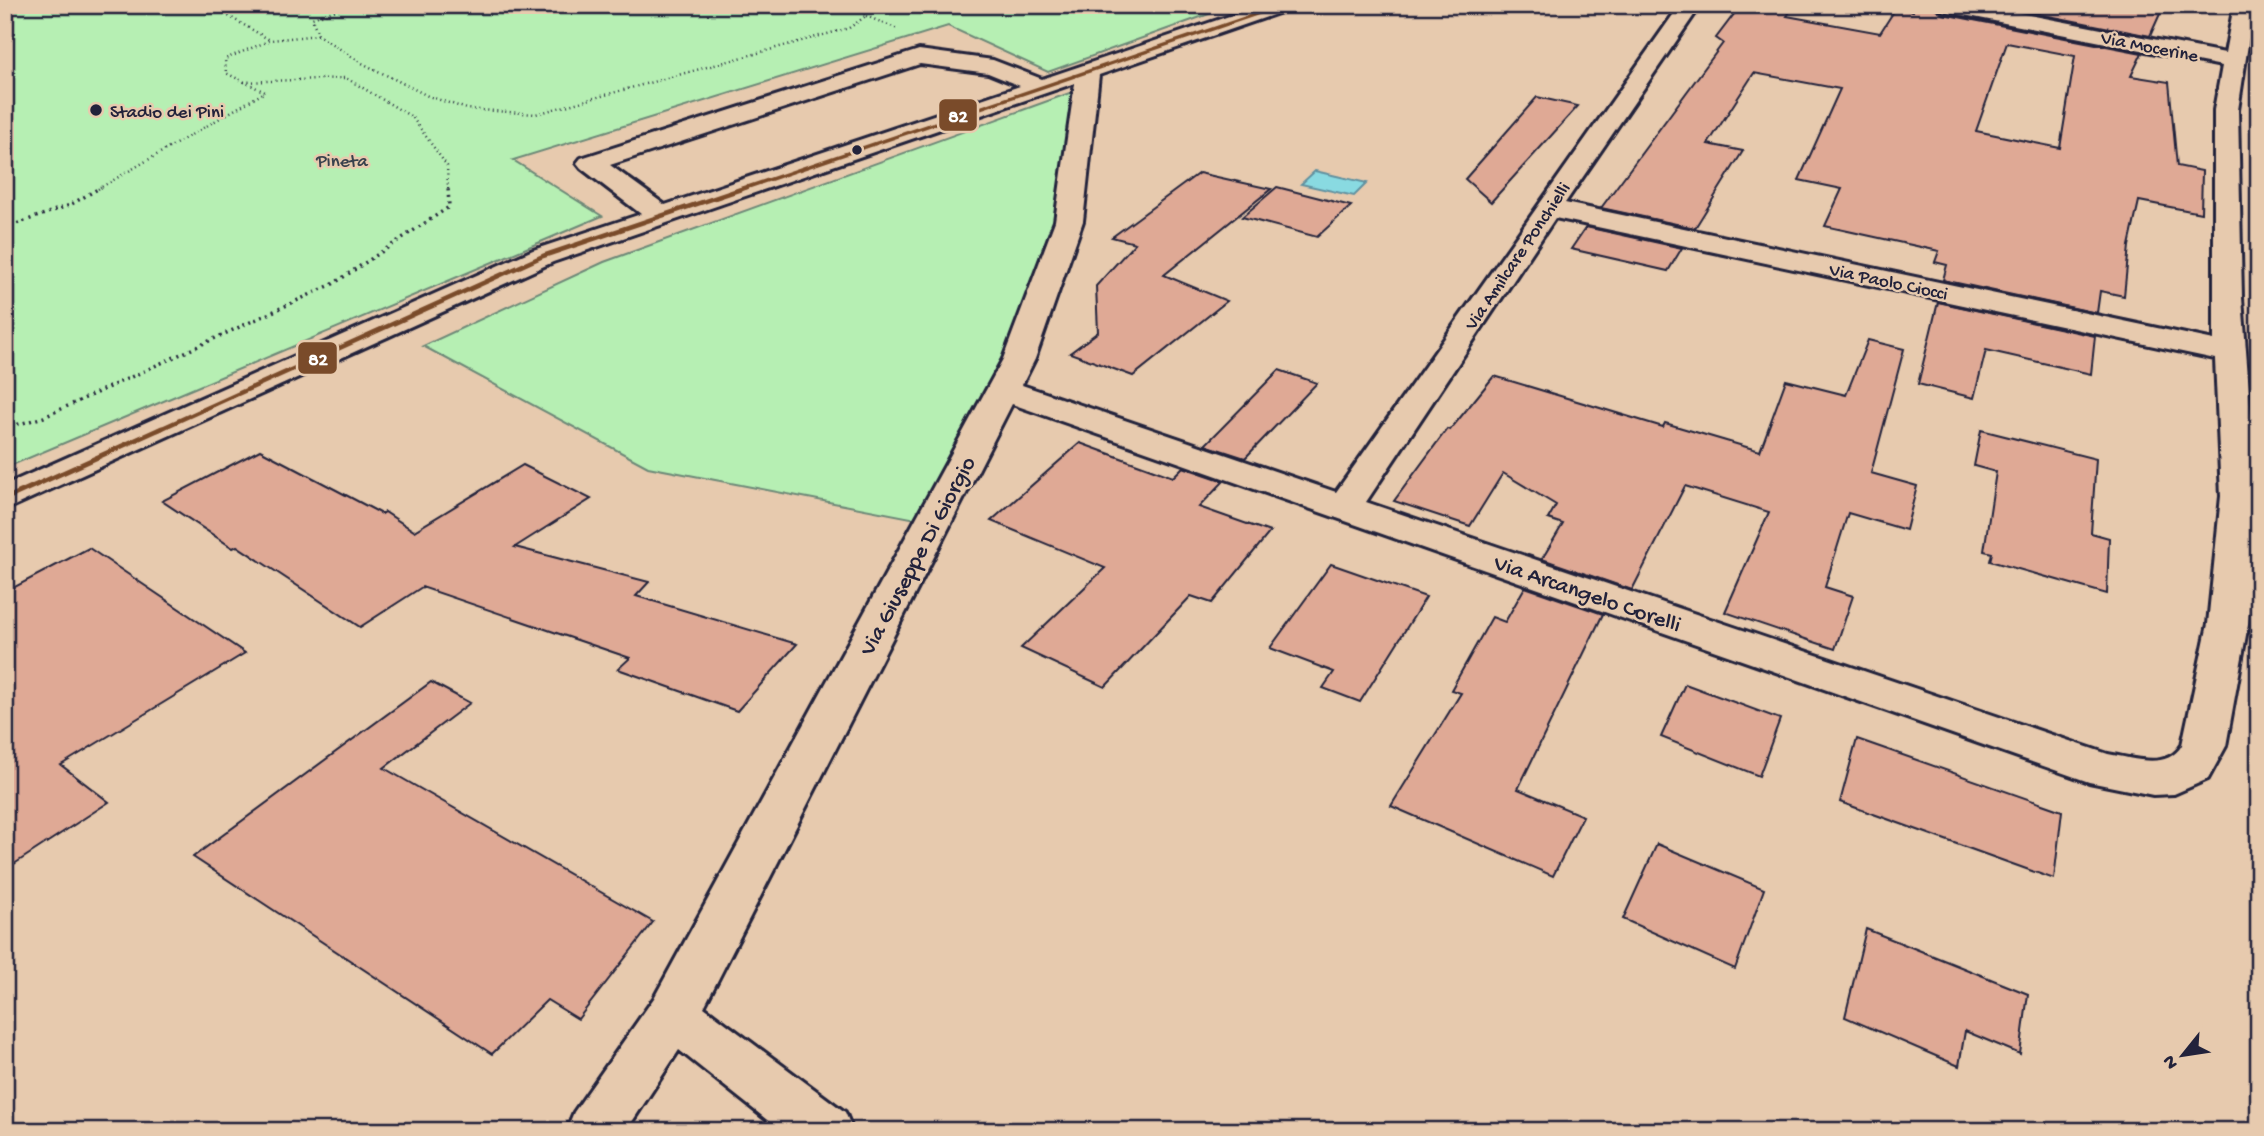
<svg xmlns="http://www.w3.org/2000/svg" width="2264" height="1136" viewBox="0 0 2264 1136" font-family="'Gochi Hand',sans-serif">
<style>
.green{fill:#b6efb3;stroke:#6c8877;stroke-width:2}
.water{fill:#89dae1;stroke:#60909f;stroke-width:2}
.building{fill:#dfa995;stroke:#22223b;stroke-width:2;fill-rule:evenodd}
.lines{fill:none;stroke-linecap:round;stroke-linejoin:round}
.minor-casing{stroke:#22223b;stroke-width:6}
.path-far1{stroke:#22223b;stroke-width:2.5;stroke-dasharray:1 3.5;stroke-linecap:butt}
.path{stroke:#22223b;stroke-width:3.5;stroke-dasharray:2 4.5;stroke-linecap:butt}
.minor{fill:#e7caae;fill-rule:evenodd}
.bus-1-far2-casing{stroke:#e7caae;stroke-width:7}
.bus-1-far1-casing{stroke:#e7caae;stroke-width:9}
.bus-1-casing{stroke:#e7caae;stroke-width:10}
.bus-1-far2{stroke:#7a4b2a;stroke-width:3.5}
.bus-1-far1{stroke:#7a4b2a;stroke-width:4.5}
.bus-1{stroke:#7a4b2a;stroke-width:5}
.poi-dot{fill:#22223b;stroke:#e7caae;stroke-width:2.5}
.labels{text-anchor:middle;stroke-width:5;stroke-linejoin:round;paint-order:stroke}
.far-street-label{font-size:19px;fill:#22223b;stroke:#e7caae}
.far-poi-label{font-size:19px;fill:#22223b;stroke:#e7caae;text-anchor:start}
.far-park-label{font-size:19px;fill:#38414d;stroke:#e7caae}
.street-label{font-size:23px;fill:#22223b;stroke:#e7caae}
.line-badge{stroke:#e7caae;stroke-width:2.5}
.badge-label{font-size:19px;text-anchor:middle;font-weight:bold;fill:#fff}
</style>
<rect width="100%" height="100%" fill="#e7caae"/>
<filter id="ink" filterUnits="userSpaceOnUse"><feTurbulence type="fractalNoise" baseFrequency=".0143" numOctaves="2"/><feDisplacementMap in="SourceGraphic" scale="14" xChannelSelector="R" yChannelSelector="G"/><feConvolveMatrix kernelMatrix="1 2 1 2 8 2 1 2 1" color-interpolation-filters="sRGB"/></filter>
<g filter="url(#ink)">
<g class="green">
<path d="M 5,5 L 1234,5 L 1048,72 L 948,26 L 513,160 L 602,216 L 5,468 Z"/>
<path d="M 1086,87 L 1034,324 L 916,519 L 648,467 L 423,346 L 604,262 Z"/>
</g>
<path class="water" d="M 1315,171 L 1367,183 L 1354,196 L 1301,184 Z"/>
<g class="building">
<path d="M 1741,5 L 1795,5 L 1787,16 L 1880,33 L 1896,8 L 1913,11 L 1913,5 L 1931,5 L 1943,14 L 2142,53 L 2131,76 L 2169,82 L 2177,166 L 2202,171 L 2201,213 L 2139,201 L 2129,246 L 2124,296 L 2100,291 L 2097,313 L 1943,280 L 1947,265 L 1935,262 L 1939,251 L 1825,226 L 1842,189 L 1799,180 L 1840,89 L 1754,73 L 1708,144 L 1743,151 L 1695,228 L 1601,208 L 1723,43 L 1716,38 ZM 2007,43 L 2075,56 L 2060,148 L 1976,131 Z"/>
<path d="M 1993,5 L 2164,5 L 2150,36 Z"/>
<path d="M 1537,97 L 1578,106 L 1491,202 L 1465,179 Z"/>
<path d="M 1199,173 L 1271,189 L 1164,275 L 1227,301 L 1133,376 L 1070,353 L 1098,332 L 1096,286 L 1135,243 L 1112,237 Z"/>
<path d="M 1277,187 L 1351,206 L 1317,237 L 1242,217 Z"/>
<path d="M 1586,227 L 1682,248 L 1668,271 L 1571,249 Z"/>
<path d="M 1938,302 L 2095,336 L 2091,374 L 1986,350 L 1974,398 L 1918,384 Z"/>
<path d="M 1868,340 L 1904,349 L 1871,473 L 1917,486 L 1906,530 L 1848,513 L 1825,587 L 1853,596 L 1835,649 L 1725,612 L 1769,512 L 1685,486 L 1632,590 L 1542,559 L 1563,524 L 1548,519 L 1556,505 L 1503,473 L 1470,526 L 1394,501 L 1447,429 L 1450,430 L 1494,376 L 1663,427 L 1665,423 L 1760,451 L 1786,380 L 1846,395 Z"/>
<path d="M 1279,370 L 1317,383 L 1245,458 L 1205,445 Z"/>
<path d="M 1981,430 L 2096,459 L 2091,533 L 2109,538 L 2107,594 L 1990,561 L 1992,553 L 1984,551 L 1996,472 L 1974,466 Z"/>
<path d="M 1080,443 L 1173,477 L 1183,467 L 1224,481 L 1199,507 L 1270,532 L 1212,603 L 1191,596 L 1105,687 L 1021,648 L 1105,568 L 991,521 Z"/>
<path d="M 260,450 L 382,514 L 385,512 L 414,531 L 523,465 L 591,499 L 515,547 L 649,582 L 636,596 L 797,644 L 737,711 L 618,669 L 630,658 L 422,587 L 360,627 L 237,546 L 233,548 L 162,501 Z"/>
<path d="M 89,548 L 245,653 L 61,765 L 109,802 L 5,870 L 5,592 Z"/>
<path d="M 1331,564 L 1426,597 L 1360,702 L 1323,688 L 1334,672 L 1270,648 Z"/>
<path d="M 1525,587 L 1603,614 L 1518,789 L 1583,816 L 1553,876 L 1391,806 L 1461,693 L 1451,690 L 1492,617 L 1505,622 Z"/>
<path d="M 431,682 L 470,703 L 384,768 L 653,922 L 578,1019 L 547,1000 L 492,1054 L 193,857 Z"/>
<path d="M 1685,684 L 1780,719 L 1759,776 L 1661,737 Z"/>
<path d="M 1857,739 L 2062,811 L 2054,879 L 1840,802 Z"/>
<path d="M 1657,844 L 1764,889 L 1735,969 L 1623,919 Z"/>
<path d="M 1866,929 L 2028,994 L 2020,1054 L 1965,1031 L 1959,1066 L 1845,1017 Z"/>
</g>
<g class="lines">
<defs>
<path id="minor" d="M 1262,5 L 1293,5 L 1290,9 L 1099,75 L 1083,221 L 1035,359 L 1022,385 L 1336,492 L 1680,5 L 1701,5 L 1565,203 L 2214,340 L 2214,110 L 2222,66 L 1944,11 L 1934,5 L 1978,5 L 2225,53 L 2234,5 L 2254,5 L 2238,110 L 2242,298 L 2257,496 L 2248,624 L 2226,746 L 2208,779 L 2174,794 L 2153,795 L 2089,782 L 1012,404 L 704,1007 L 845,1112 L 853,1131 L 781,1131 L 679,1050 L 626,1131 L 566,1131 L 574,1112 L 654,998 L 1003,359 L 1055,221 L 1075,83 L 553,262 L 5,510 L 5,485 L 533,250 L 641,214 L 581,168 L 577,163 L 581,158 L 919,50 L 993,60 L 1042,79 ZM 920,64 L 988,73 L 1020,86 L 665,205 L 610,165 ZM 1555,218 L 2215,359 L 2221,496 L 2208,624 L 2182,745 C 2167,771 2133,758 2108,754 L 1366,502 Z"/>
</defs>
<use href="#minor" class="minor-casing"/>
<g class="path-far1">
<path d="M 209,5 L 270,40"/>
<path d="M 352,5 L 312,18 L 318,35 L 362,63 L 428,96 L 467,109 L 536,114 L 849,28 L 866,16 L 854,5"/>
<path d="M 866,16 L 898,29"/>
<path d="M 244,82 L 346,78 L 412,117 L 447,166 L 448,189"/>
<path d="M 98,189 L 265,92 L 226,73 L 225,59 L 271,40 L 318,35"/>
</g>
<g class="path">
<path d="M 5,228 L 70,205 L 101,187"/>
<path d="M 5,428 L 44,417 L 333,284 L 449,207 L 448,187"/>
</g>
<use href="#minor" class="minor"/>
<defs>
<path id="bus-1-far2" d="M 742,189 L 1283,5"/>
<path id="bus-1-far1" d="M 158,430 L 543,256 L 747,187"/>
<path id="bus-1" d="M 5,499 L 162,428"/>
</defs>
<use href="#bus-1-far2" class="bus-1-far2-casing"/>
<use href="#bus-1-far1" class="bus-1-far1-casing"/>
<use href="#bus-1" class="bus-1-casing"/>
<use href="#bus-1-far2" class="bus-1-far2"/>
<use href="#bus-1-far1" class="bus-1-far1"/>
<use href="#bus-1" class="bus-1"/>
</g>
</g>
<g class="poi-dot">
<circle cx="96" cy="110" r="7"/>
<circle cx="857" cy="150" r="6"/>
</g>
<g class="labels">
<g class="far-street-label">
<text transform="translate(2150 45) rotate(11)" y="7">Via Mocerine</text>
<text transform="translate(1516 255) rotate(-56)" y="7">Via Amilcare Ponchielli</text>
<text transform="translate(1889 280) rotate(12)" y="7">Via Paolo Ciocci</text>
</g>
<g class="far-poi-label">
<text x="110" y="117">Stadio dei Pini</text>
</g>
<g class="far-park-label">
<text x="342" y="166">Pineta</text>
</g>
<g class="street-label">
<text transform="translate(916 555) rotate(-62)" y="8">Via Giuseppe Di Giorgio</text>
<text transform="translate(1588 592) rotate(19)" y="8">Via Arcangelo Corelli</text>
</g>
</g>
<g class="line-badge">
<rect x="938" y="98" width="40" height="34" rx="7" fill="#7a4b2a"/>
<rect x="297" y="341" width="41" height="34" rx="7" fill="#7a4b2a"/>
</g>
<g class="badge-label">
<text x="958" y="122">82</text>
<text x="318" y="365">82</text>
</g>
<rect width="2264" height="1136" fill="none" stroke="#e7caae" stroke-width="28"/>
<rect x="14" y="14" width="2236" height="1108" fill="none" stroke="#22223b" stroke-width="2.5" filter="url(#ink)"/>
<g transform="translate(2183 1055) rotate(240)" stroke="#e7caae" stroke-width="5" paint-order="stroke">
<path d="M0-5L12 26L0 18L-12 26Z" fill="#22223b"/>
<text y="-10" font-size="19" font-weight="bold" text-anchor="middle" fill="#22223b">N</text>
</g>
</svg>
